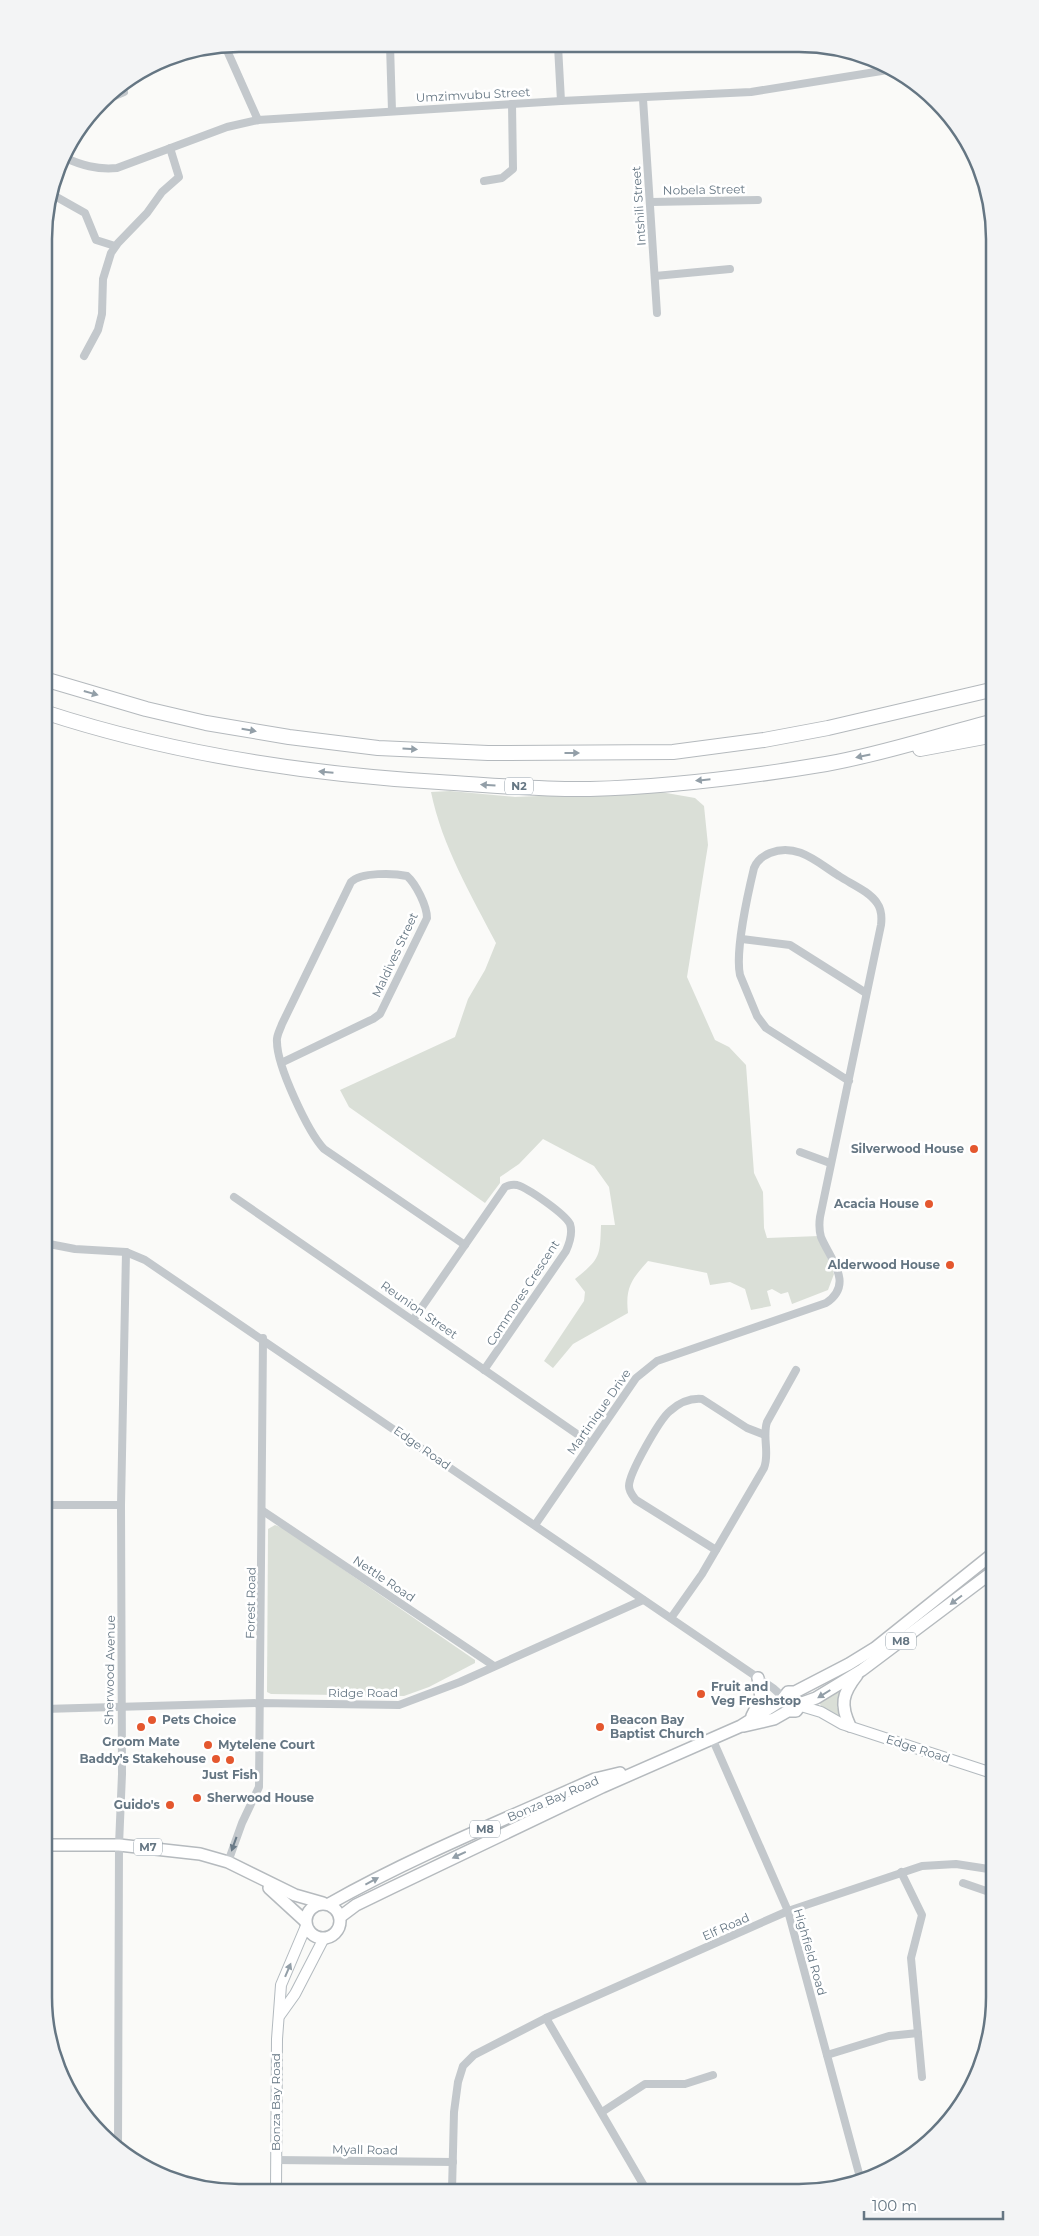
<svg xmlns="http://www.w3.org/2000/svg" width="1039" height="2236" viewBox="0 0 1039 2236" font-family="Montserrat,sans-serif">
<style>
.green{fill:#dadfd7}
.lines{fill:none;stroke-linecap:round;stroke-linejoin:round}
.secondary-casing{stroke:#b3babf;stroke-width:12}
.primary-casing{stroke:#b5babe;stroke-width:14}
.highway-casing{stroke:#b4b9bd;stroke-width:16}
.street{stroke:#c3c8cc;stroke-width:8}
.secondary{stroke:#fff;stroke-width:10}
.primary{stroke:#fff;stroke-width:11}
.highway{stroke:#fff;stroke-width:14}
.oneway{fill:#939fa8}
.oneway2{fill:#6a7a87}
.poi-dot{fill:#e4572e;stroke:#fff;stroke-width:2}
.labels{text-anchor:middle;stroke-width:5;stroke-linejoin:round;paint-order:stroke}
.shield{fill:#fff;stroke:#939fa8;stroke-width:1}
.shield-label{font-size:11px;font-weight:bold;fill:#657683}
.street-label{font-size:12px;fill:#657683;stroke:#fff}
.poi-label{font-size:12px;font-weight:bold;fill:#657683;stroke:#fff;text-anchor:end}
.rim{fill:none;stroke:#657683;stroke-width:2.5}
</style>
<rect width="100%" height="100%" fill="#fafaf8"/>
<g class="green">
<path d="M 450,791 L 515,797 L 655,791 L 695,798 L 704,806 L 708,845 L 687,977 L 715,1040 L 729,1047 L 746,1065 L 754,1173 L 763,1192 L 764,1228 L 767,1238 L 819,1236 L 834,1274 L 828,1290 L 792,1304 L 788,1292 L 781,1294 L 772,1289 L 767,1291 L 771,1306 L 751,1310 L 745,1289 L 730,1282 L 710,1285 L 707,1273 L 648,1261 C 632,1279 625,1287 628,1313 L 573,1344 L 553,1368 L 544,1361 L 584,1301 L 585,1292 L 575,1279 C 600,1259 600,1257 601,1225 L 615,1225 L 609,1187 L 594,1166 L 543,1139 L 519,1164 L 500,1177 L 500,1183 L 485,1203 L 349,1107 L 340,1090 L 455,1037 L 468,999 L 485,970 L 496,943 C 471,895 442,846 431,792 Z"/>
<path d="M 275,1525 L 283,1528 L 475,1660 L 475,1663 L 429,1687 L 404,1696 L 271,1694 L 267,1692 L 268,1529 Z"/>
<path d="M 838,1691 L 841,1692 L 837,1707 L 842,1715 L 841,1717 L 821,1706 L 819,1702 Z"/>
</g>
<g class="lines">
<defs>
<g id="secondary">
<path d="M 801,1706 L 821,1712 L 842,1724 L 995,1774"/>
<path d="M 280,2015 L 295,1994 L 324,1938"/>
<path d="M 276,2189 L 277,2039 L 281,1985 L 306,1926"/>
</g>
<g id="primary">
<path d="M 752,1716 L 761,1698 L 758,1678"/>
<path d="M 744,1726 L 774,1719 L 788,1711 L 796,1711 L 802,1703 L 816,1698 L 862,1670 L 995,1570"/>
<path d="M 850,1726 C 840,1705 842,1694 857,1675"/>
<path d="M 44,1845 L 119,1845 L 200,1854 L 228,1862 L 295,1895 L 323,1903"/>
<path d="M 269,1888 L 305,1921"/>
<circle cx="323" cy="1921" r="17"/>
<path d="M 329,1904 C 414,1856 506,1819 595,1779 L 620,1773"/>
<path d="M 340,1917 L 356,1905 L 391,1888 L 602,1787 L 741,1726 L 782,1700 L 788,1692 L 795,1692 L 849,1664 L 875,1648 L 995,1552"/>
</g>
<g id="highway">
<path d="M 44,679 L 146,709 L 206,723 L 289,737 L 378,748 L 488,753 L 673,752 L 764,740 L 828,728 L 995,689"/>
<path d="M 44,712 C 172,754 305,774 439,782 C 489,785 540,790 590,789 C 668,787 748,777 826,764 C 883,754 939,735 995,721"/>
<path d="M 920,749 L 995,735"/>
</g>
</defs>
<use href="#secondary" class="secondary-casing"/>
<use href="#primary" class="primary-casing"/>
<use href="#highway" class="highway-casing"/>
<g class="street">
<path d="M 390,45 L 392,111"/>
<path d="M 225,46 L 258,120"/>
<path d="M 558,46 L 561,101"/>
<path d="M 643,99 L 657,313"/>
<path d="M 105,100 L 124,92"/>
<path d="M 63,157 C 81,165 97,170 117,168 L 227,127 L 258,120 L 561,101 L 751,92 L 894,69"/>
<path d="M 484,181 L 502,178 L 513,169 L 512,104"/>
<path d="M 53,195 L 85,213 L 96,240 L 115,246"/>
<path d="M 651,202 L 758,200"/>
<path d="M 655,276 L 730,269"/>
<path d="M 84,356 L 98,330 L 102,314 L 103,279 L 111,253 L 118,243 L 147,213 L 162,192 L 179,177 L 170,148"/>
<path d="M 742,939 L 790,945 L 866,993"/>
<path d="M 281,1063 L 373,1019 L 380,1014 L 427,918 C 427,906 416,884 407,876 C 394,873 361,872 351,882 L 282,1024 C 280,1030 276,1036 277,1042 C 277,1066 308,1132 324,1149 L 465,1245"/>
<path d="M 800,1152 L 830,1163"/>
<path d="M 234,1197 L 590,1443"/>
<path d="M 44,1243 L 75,1249 L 126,1252 L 145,1260 L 773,1688 L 783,1697"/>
<path d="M 413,1320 L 505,1187 C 509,1185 512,1184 517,1185 C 528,1188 565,1214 570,1224 C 573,1233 570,1242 566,1251 L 484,1370"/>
<path d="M 44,1505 L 121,1505"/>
<path d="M 263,1511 L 494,1666"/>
<path d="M 535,1525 L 636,1378 L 657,1361 L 826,1303 C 855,1284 830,1259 821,1237 C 819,1230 819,1224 820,1217 L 881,925 C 882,917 882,910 877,903 C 869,891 851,884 839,876 C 818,863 797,842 770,853 C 763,856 757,860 754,868 C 748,893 735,952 740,975 L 757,1016 L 766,1028 L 849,1081"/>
<path d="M 716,1550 L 636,1500 C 633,1496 629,1492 629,1486 C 629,1473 660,1419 670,1411 C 679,1403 690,1398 702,1399 L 747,1428 L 765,1435"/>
<path d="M 671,1618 L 702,1574 L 764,1468 C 770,1453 762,1437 767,1422 L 796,1370"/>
<path d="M 44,1709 L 260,1703 L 399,1705 L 460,1682 L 643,1600"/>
<path d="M 712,1738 L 788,1911 L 861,2181"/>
<path d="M 228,1862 L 242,1823 L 259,1787 L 263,1338"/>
<path d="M 901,1872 L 922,1915 L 911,1958 L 922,2077"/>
<path d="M 963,1883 L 995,1894"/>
<path d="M 546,2018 L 647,2191"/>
<path d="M 827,2055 L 889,2036 L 918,2033"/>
<path d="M 602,2112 L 645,2084 L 685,2084 L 713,2075"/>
<path d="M 118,2149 L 119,1845 L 122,1774 L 121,1505 L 126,1252"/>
<path d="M 276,2160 L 453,2162"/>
<path d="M 452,2190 L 454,2112 L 458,2082 L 463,2066 L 474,2055 L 546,2018 L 788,1911 L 922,1866 L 956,1864 L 995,1870"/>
</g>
<use href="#secondary" class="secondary"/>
<use href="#primary" class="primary"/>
<use href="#highway" class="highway"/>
</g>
<defs><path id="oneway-solid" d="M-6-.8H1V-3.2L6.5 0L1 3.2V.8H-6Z" transform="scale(1.25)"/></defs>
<g class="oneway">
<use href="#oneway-solid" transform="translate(91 693) rotate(16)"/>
<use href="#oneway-solid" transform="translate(249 730) rotate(10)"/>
<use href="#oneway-solid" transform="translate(410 749) rotate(3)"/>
<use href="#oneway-solid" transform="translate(572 753)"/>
<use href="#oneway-solid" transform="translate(863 756) rotate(168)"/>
<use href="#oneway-solid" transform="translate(326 772) rotate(-175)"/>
<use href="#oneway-solid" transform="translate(703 780) rotate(174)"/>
<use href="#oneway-solid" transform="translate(488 785) rotate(-177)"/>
<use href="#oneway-solid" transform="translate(956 1600) rotate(143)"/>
<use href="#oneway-solid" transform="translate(824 1694) rotate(148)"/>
<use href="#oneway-solid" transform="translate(459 1855) rotate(155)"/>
<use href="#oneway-solid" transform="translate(372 1881) rotate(-28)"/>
<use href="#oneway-solid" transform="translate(288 1970) rotate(-67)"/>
</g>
<use class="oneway2" href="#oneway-solid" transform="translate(234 1844) rotate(110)"/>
<g class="poi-dot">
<circle cx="974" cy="1149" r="5"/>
<circle cx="929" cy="1204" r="5"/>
<circle cx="950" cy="1265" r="5"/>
<circle cx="701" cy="1694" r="5"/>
<circle cx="152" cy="1720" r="5"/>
<circle cx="141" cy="1727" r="5"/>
<circle cx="600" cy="1727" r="5"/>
<circle cx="208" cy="1745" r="5"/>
<circle cx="216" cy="1759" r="5"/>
<circle cx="230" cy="1760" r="5"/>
<circle cx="197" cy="1798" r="5"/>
<circle cx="170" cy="1805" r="5"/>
</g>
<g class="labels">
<g class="shield">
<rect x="505" y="777.5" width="28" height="17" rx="4"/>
<rect x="886" y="1632.5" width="30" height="17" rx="4"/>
<rect x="470" y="1820.5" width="30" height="17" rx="4"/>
<rect x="134" y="1838.5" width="28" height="17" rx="4"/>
</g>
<g class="shield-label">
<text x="519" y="790">N2</text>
<text x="901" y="1645">M8</text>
<text x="485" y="1833">M8</text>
<text x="148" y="1851">M7</text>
</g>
<g class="street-label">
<text transform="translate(473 95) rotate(-3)" y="4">Umzimvubu Street</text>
<text transform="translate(704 190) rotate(-1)" y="4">Nobela Street</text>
<text transform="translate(639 206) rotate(-94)" y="4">Intshili Street</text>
<text transform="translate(395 955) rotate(-65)" y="4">Maldives Street</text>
<text transform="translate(523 1293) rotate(-57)" y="4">Commores Crescent</text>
<text transform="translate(419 1310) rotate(35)" y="4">Reunion Street</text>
<text transform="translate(599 1412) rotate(-55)" y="4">Martinique Drive</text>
<text transform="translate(422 1448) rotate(35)" y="4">Edge Road</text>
<text transform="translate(384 1579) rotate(34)" y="4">Nettle Road</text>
<text transform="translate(251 1603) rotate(-89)" y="4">Forest Road</text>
<text transform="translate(110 1670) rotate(-89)" y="4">Sherwood Avenue</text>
<text x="363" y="1697">Ridge Road</text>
<text transform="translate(918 1749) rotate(18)" y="4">Edge Road</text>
<text transform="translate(553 1799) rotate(-23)" y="4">Bonza Bay Road</text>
<text transform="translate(726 1927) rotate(-24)" y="4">Elf Road</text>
<text transform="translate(810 1952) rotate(74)" y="4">Highfield Road</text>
<text transform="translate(276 2102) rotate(-90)" y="4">Bonza Bay Road</text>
<text transform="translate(365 2150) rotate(1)" y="4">Myall Road</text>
</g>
<g class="poi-label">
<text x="964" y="1153">Silverwood House</text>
<text x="919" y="1208">Acacia House</text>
<text x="940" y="1269">Alderwood House</text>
<text x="711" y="1691" text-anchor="start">Fruit and<tspan x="711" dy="14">Veg Freshstop</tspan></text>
<text x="162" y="1724" text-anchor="start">Pets Choice</text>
<text x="610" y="1724" text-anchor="start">Beacon Bay<tspan x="610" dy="14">Baptist Church</tspan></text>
<text x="141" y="1746" text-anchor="middle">Groom Mate</text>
<text x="218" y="1749" text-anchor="start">Mytelene Court</text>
<text x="206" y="1763">Baddy's Stakehouse</text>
<text x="230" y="1779" text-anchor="middle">Just Fish</text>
<text x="207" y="1802" text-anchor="start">Sherwood House</text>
<text x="160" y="1809">Guido's</text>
</g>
</g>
<path d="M0 0H1039V2236H0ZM239 52H799A187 187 0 0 1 986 239V1997A187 187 0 0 1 799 2184H239A187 187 0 0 1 52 1997V239A187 187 0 0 1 239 52Z" fill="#f3f4f5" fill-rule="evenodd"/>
<path class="rim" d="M239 52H799A187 187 0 0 1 986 239V1997A187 187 0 0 1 799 2184H239A187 187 0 0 1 52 1997V239A187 187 0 0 1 239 52Z"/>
<path d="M864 2211v8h139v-8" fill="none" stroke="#657683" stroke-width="2.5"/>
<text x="872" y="2211" font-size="15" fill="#657683" stroke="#ffffff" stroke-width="4" paint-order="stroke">100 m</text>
</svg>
